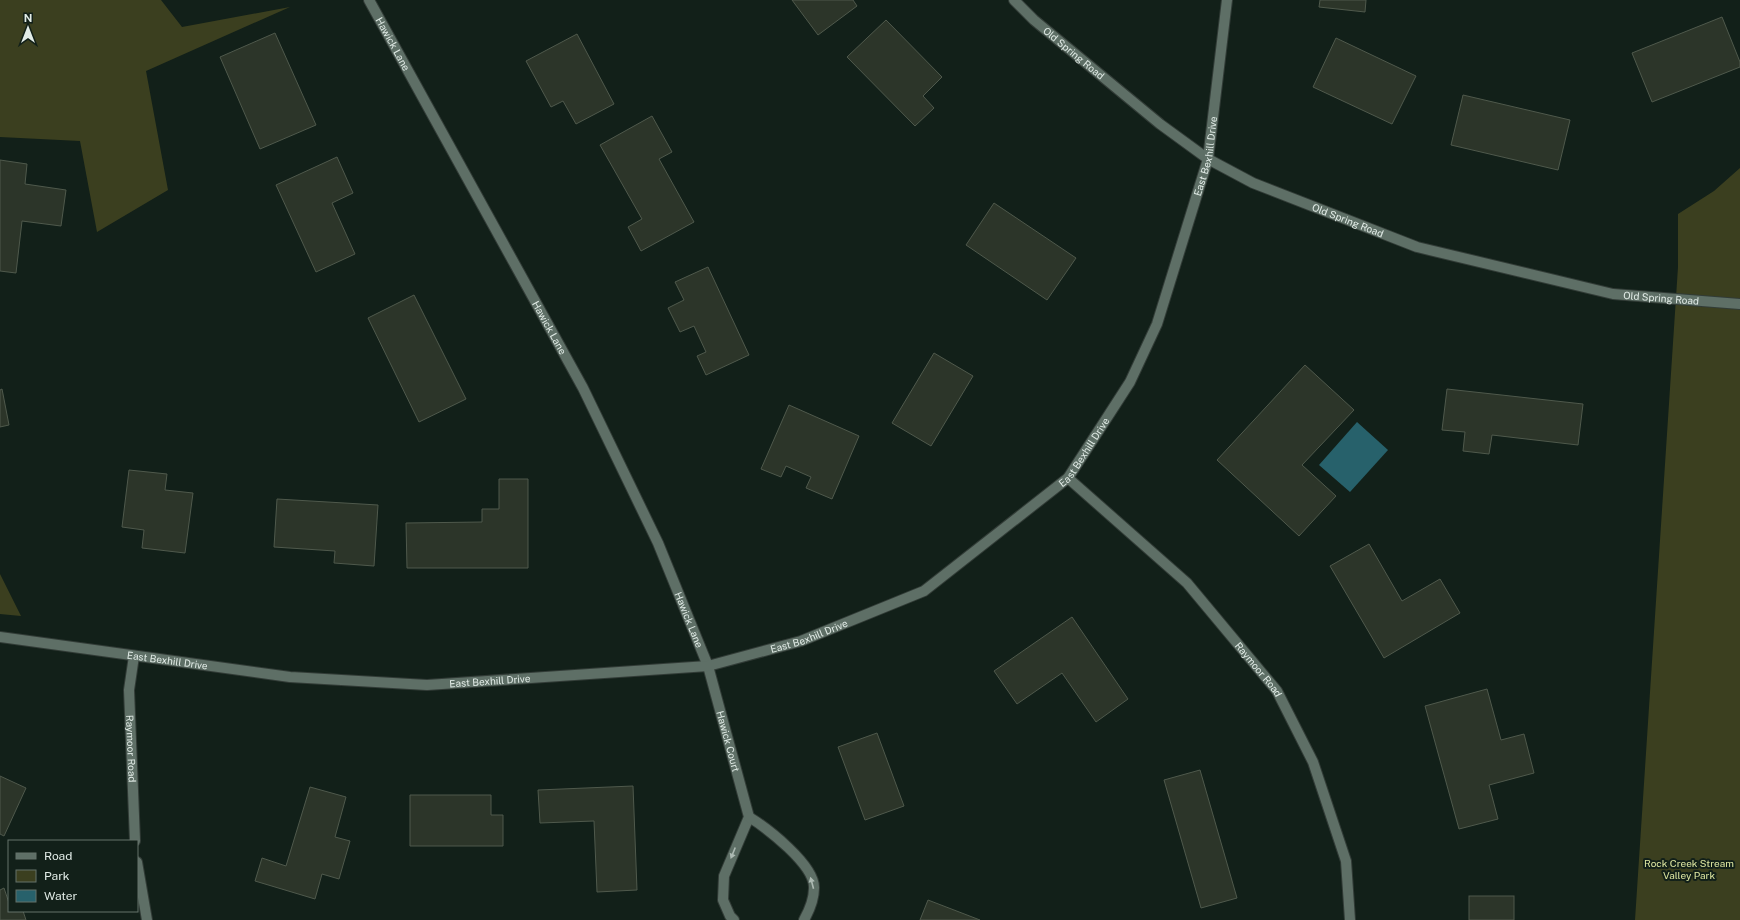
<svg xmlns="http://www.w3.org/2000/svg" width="1740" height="920" viewBox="0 0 1740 920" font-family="'Public Sans',sans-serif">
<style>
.green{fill:#3b3f1f}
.water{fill:#27616b}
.building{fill:#2c3529;stroke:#4f594c}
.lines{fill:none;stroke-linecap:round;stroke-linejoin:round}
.street-casing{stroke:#323c37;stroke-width:12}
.street{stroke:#5e6f66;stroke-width:10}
.oneway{fill:#adbab3}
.labels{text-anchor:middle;stroke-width:4;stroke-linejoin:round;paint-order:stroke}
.street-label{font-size:10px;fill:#e2ece7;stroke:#122019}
.park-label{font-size:10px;fill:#dfe8a2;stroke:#122019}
</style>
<rect width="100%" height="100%" fill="#122019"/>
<g class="green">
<path d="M 0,0 L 161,0 L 182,27 L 290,7 L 146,71 L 168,190 L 97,232 L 80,141 L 0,137 Z"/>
<path d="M 1740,168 L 1740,920 L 1635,920 L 1678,267 L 1678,214 L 1714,191 Z"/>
<path d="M 0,574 L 21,616 L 0,614 Z"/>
</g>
<path class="water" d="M 1357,422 L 1388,450 L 1350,492 L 1319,465 Z"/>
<g class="building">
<path d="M 792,0 L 853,0 L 857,6 L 818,35 Z"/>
<path d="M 1320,0 L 1366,0 L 1365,12 L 1319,7 Z"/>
<path d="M 1722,17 L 1740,62 L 1740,67 L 1652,102 L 1632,53 Z"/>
<path d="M 886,20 L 942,77 L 923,96 L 934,108 L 915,126 L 847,57 Z"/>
<path d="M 275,33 L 316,125 L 260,149 L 220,57 Z"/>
<path d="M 577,34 L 614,104 L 576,124 L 563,101 L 551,107 L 526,61 Z"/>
<path d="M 1336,38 L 1416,76 L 1392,124 L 1313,87 Z"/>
<path d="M 1463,95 L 1570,120 L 1558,170 L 1451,145 Z"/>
<path d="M 652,116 L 672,152 L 659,159 L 694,222 L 641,251 L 628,227 L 642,219 L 600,145 Z"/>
<path d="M 337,157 L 353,193 L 332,203 L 355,254 L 316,272 L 276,185 Z"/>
<path d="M 0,160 L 27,164 L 25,184 L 66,190 L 61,226 L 22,221 L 16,273 L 0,271 Z"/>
<path d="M 994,203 L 1076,258 L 1047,300 L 966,245 Z"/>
<path d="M 708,267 L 749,355 L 706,375 L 697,356 L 706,352 L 694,326 L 680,332 L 668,308 L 684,300 L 675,282 Z"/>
<path d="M 414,295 L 466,399 L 419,422 L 368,318 Z"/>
<path d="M 934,353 L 973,376 L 931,446 L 892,423 Z"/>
<path d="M 1305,365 L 1354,410 L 1302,465 L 1336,496 L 1299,536 L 1217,460 Z"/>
<path d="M 2,389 L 9,425 L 0,427 L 0,390 Z"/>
<path d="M 1447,389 L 1583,404 L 1578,445 L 1492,435 L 1489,454 L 1463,451 L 1465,432 L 1442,430 Z"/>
<path d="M 789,405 L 859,436 L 832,499 L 806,488 L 811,477 L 786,466 L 781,477 L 761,469 Z"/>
<path d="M 129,470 L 167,474 L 165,490 L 193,493 L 185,553 L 142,548 L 144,530 L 122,527 Z"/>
<path d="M 499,479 L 528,479 L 528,568 L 407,568 L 406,523 L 482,522 L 482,509 L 499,509 Z"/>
<path d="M 277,499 L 378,505 L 374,566 L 334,563 L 335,551 L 274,547 Z"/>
<path d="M 1369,544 L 1402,601 L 1440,579 L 1460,613 L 1384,658 L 1330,566 Z"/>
<path d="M 1072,617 L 1128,699 L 1096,722 L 1062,673 L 1017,704 L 994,671 Z"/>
<path d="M 1487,689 L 1501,740 L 1524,734 L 1534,773 L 1489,785 L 1498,819 L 1459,829 L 1425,706 Z"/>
<path d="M 877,733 L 904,806 L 865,820 L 838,747 Z"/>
<path d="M 1200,770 L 1237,898 L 1201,908 L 1164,780 Z"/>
<path d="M 0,776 L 26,788 L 4,836 L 0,834 Z"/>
<path d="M 633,786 L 637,890 L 597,892 L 594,821 L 540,823 L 538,790 Z"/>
<path d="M 310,787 L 346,797 L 335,837 L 350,841 L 339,879 L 322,874 L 315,899 L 255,881 L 262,858 L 286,866 Z"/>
<path d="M 410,795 L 491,795 L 491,815 L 503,815 L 503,846 L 410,846 Z"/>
<path d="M 4,888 L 9,903 L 9,911 L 23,911 L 26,920 L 0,920 L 0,890 Z"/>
<rect x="1469" y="896" width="45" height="24"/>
<path d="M 928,900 L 980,920 L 920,920 Z"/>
</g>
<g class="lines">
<defs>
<g id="street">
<path id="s1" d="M 369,0 L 583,388 L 658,543 L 708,666 L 749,817 L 724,876 L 723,900 L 730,916 L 734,920"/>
<path id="s2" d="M 1014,0 L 1034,20 L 1160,124 L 1208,159 L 1253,183 L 1417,247 L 1613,294 L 1740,304"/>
<path id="s3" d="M 1068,478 L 1187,583 L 1277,691 L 1313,762 L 1346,861 L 1350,920"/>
<path id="s4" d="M 0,637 L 290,677 L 427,685 L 708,666 L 801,641 L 924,591 L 1068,478 L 1130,382 L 1157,324 L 1208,159 L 1227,0"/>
<path id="s5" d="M 134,656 L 129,690 L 135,841"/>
<path d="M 749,817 C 767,828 815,865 814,888 C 814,899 809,911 804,920"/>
<path d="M 137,862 L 147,920"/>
</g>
</defs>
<use href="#street" class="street-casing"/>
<use href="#street" class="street"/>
</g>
<defs><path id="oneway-solid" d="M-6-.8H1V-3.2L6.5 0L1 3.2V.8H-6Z"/></defs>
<g class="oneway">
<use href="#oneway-solid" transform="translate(733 853) rotate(112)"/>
<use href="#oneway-solid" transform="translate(812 883) rotate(-105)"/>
</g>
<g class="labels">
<g class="street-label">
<text dy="4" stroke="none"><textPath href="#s1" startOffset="50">Hawick Lane</textPath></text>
<text dy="4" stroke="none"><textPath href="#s2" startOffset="80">Old Spring Road</textPath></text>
<text dy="4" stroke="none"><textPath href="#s4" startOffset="1477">East Bexhill Drive</textPath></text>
<text dy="4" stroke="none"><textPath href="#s2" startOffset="404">Old Spring Road</textPath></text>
<text dy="4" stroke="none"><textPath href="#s2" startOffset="728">Old Spring Road</textPath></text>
<text dy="4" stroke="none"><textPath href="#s1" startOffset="374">Hawick Lane</textPath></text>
<text dy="4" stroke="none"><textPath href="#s4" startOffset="1154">East Bexhill Drive</textPath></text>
<text dy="4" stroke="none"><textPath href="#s1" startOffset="698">Hawick Lane</textPath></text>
<text dy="4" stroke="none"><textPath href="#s4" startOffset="817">East Bexhill Drive</textPath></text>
<text dy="4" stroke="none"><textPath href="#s4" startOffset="169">East Bexhill Drive</textPath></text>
<text dy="4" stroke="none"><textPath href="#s3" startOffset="271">Raymoor Road</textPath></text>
<text dy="4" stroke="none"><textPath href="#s4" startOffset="493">East Bexhill Drive</textPath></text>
<text dy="4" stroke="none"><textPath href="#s1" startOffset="826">Hawick Court</textPath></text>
<text dy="4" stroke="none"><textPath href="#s5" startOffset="93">Raymoor Road</textPath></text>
</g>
<g class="park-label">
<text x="1689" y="867">Rock Creek Stream<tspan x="1689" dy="12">Valley Park</tspan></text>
</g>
</g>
<rect x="8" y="840" width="130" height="72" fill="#122019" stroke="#65726b"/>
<rect x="16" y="853" width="20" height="6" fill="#5e6f66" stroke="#65726b"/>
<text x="44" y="860" font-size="12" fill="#e2ece7">Road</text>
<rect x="16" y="870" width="20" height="12" fill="#3b3f1f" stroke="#65726b"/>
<text x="44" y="880" font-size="12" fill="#e2ece7">Park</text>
<rect x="16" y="890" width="20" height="12" fill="#27616b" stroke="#65726b"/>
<text x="44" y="900" font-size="12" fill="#e2ece7">Water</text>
<g transform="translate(28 28)" stroke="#122019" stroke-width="3" paint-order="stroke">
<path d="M0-3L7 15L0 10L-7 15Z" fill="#e2ece7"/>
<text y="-6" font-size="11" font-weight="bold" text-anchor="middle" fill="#e2ece7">N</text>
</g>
</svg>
